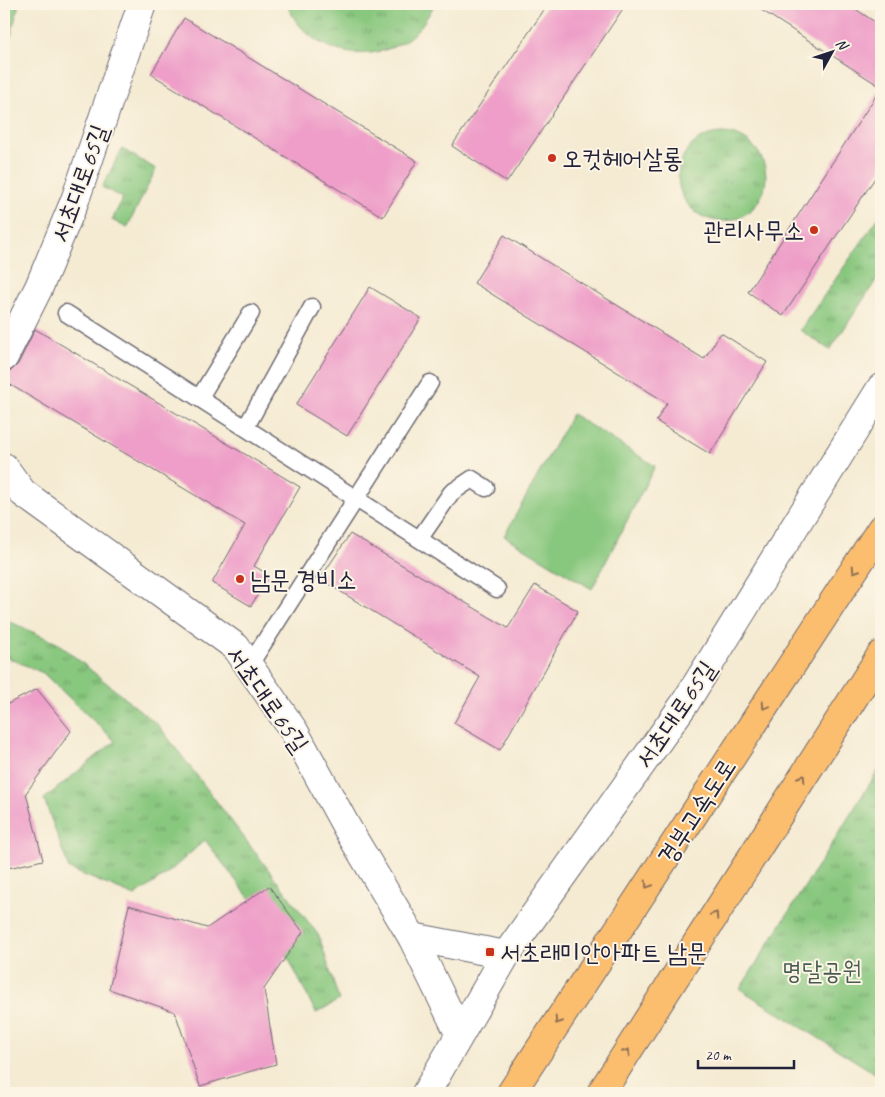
<svg xmlns="http://www.w3.org/2000/svg" width="885" height="1097" viewBox="0 0 885 1097" font-family="Caveat,'Poor Story',sans-serif">
<style>
.grass{fill:url(#grass-tufts);stroke:#55745c}
.pitch{fill:#88c77e;stroke:#55745c}
.building{fill:#ee9ec8}
.lines{fill:none;stroke-linecap:round;stroke-linejoin:round}
.service-casing{stroke:#6c6870;stroke-width:19}
.minor-casing{stroke:#6c6870;stroke-width:30}
.tertiary-casing{stroke:#6c6870;stroke-width:30}
.trunk-casing{stroke:#6c6870;stroke-width:30}
.service{stroke:#fff;stroke-width:16}
.minor{stroke:#fff;stroke-width:28}
.tertiary{stroke:#fff;stroke-width:28}
.trunk{stroke:#fbbd6e;stroke-width:28}
.oneway{stroke:#8e7054}
.poi-dot{fill:#c8321e;stroke:#fcf5e5;stroke-width:2}
.labels{text-anchor:middle;stroke-width:4;stroke-linejoin:round;paint-order:stroke}
.poi-label{font-size:25px;fill:#22223b;stroke:#fcf5e5;text-anchor:start}
.street-label{font-size:25px;fill:#22223b;stroke:#fcf5e5}
.park-label{font-size:25px;fill:#465c52;stroke:#fcf5e5}
</style>
<defs>
<pattern id="grass-tufts" width="24" height="20" patternUnits="userSpaceOnUse" patternTransform="scale(1.25)"><rect width="24" height="20" fill="#88c77e"/><path d="M3 7l-1-3M5 7V3M7 7l1-3M15 17l-1-3M17 17v-4M19 17l1-3" fill="none" stroke="#6fa168"/></pattern>
</defs>
<rect width="100%" height="100%" fill="#fcf5e5"/>
<filter id="ink" filterUnits="userSpaceOnUse"><feTurbulence type="fractalNoise" baseFrequency=".02" numOctaves="2"/><feDisplacementMap in="SourceGraphic" scale="10" xChannelSelector="R" yChannelSelector="G"/><feConvolveMatrix kernelMatrix="1 2 1 2 8 2 1 2 1" color-interpolation-filters="sRGB"/></filter>
<filter id="wash" filterUnits="userSpaceOnUse"><feTurbulence type="fractalNoise" baseFrequency=".0096" numOctaves="4" result="noise"/><feDisplacementMap in="SourceGraphic" scale="20" xChannelSelector="R" yChannelSelector="G"/><feGaussianBlur stdDeviation="1.12" result="paint"/><feColorMatrix in="noise" values="0 0 0 0 0 0 0 0 0 0 0 0 0 0 0 0 0 1.4 0 .05"/><feComposite in="paint" operator="in"/></filter>
<g filter="url(#wash)">
<rect width="100%" height="100%" fill="#f5ebd3"/>
<g class="grass">
<path d="M 287,4 L 435,4 C 427,18 418,33 403,42 C 361,67 305,50 287,4 Z"/>
<circle cx="722" cy="177" r="44"/>
<path d="M 122,149 L 156,169 L 127,228 L 112,220 L 123,198 L 102,187 Z"/>
<path d="M 881,214 L 881,273 L 830,350 L 800,330 Z"/>
<path d="M 4,619 L 59,644 L 159,726 L 319,936 L 339,1000 L 316,1013 L 275,932 L 205,840 L 169,872 L 135,896 L 69,869 L 44,799 L 115,741 L 43,673 L 4,656 Z"/>
<path d="M 881,766 L 881,1077 L 740,989 Z"/>
</g>
<g class="pitch">
<path d="M 4,4 L 19,4 L 4,62 Z"/>
<path d="M 572,414 L 655,466 L 592,589 L 504,536 Z"/>
</g>
<g id="blocks">
<g class="building">
<path d="M 548,4 L 626,4 L 507,182 L 452,146 Z"/>
<path d="M 752,4 L 848,4 L 881,26 L 881,87 Z"/>
<path d="M 184,18 L 417,161 L 383,217 L 151,74 Z"/>
<path d="M 881,88 L 881,169 L 783,316 L 748,292 Z"/>
<path d="M 504,235 L 704,359 L 721,333 L 767,362 L 710,454 L 656,421 L 667,403 L 474,283 Z"/>
<path d="M 370,287 L 421,318 L 347,436 L 296,405 Z"/>
<path d="M 35,329 L 300,487 L 254,566 L 269,575 L 251,606 L 212,583 L 245,525 L 4,381 L 4,372 L 12,370 L 18,364 Z"/>
<path d="M 350,534 L 508,628 L 535,585 L 578,611 L 500,750 L 454,723 L 480,677 L 320,579 Z"/>
<path d="M 37,689 L 71,731 L 26,793 L 43,860 L 4,869 L 4,706 Z"/>
<path d="M 269,886 L 303,932 L 264,989 L 276,1064 L 200,1086 L 175,1012 L 109,989 L 129,905 L 207,928 Z"/>
</g>
</g>
</g>
<g filter="url(#ink)">
<use href="#blocks" fill-opacity="0" stroke="#6c6870" stroke-width="1"/>
<g class="lines">
<defs>
<g id="service">
<path d="M 66,313 L 497,589"/>
<path d="M 200,397 L 251,313"/>
<path d="M 246,427 L 312,307"/>
<path d="M 420,538 L 451,493 L 472,479 L 486,488"/>
<path d="M 249,666 L 430,383"/>
</g>
<g id="minor">
<path d="M 4,357 L 39,287 L 75,200 L 142,4"/>
<path d="M 4,467 L 23,493 L 236,647 L 294,731 L 347,828 L 412,937 L 459,1033"/>
<path d="M 412,937 L 506,955"/>
</g>
<path id="tertiary" d="M 426,1093 L 506,955 L 685,703 L 881,388"/>
<g id="trunk">
<path d="M 511,1093 L 881,529"/>
<path d="M 601,1093 L 881,655"/>
</g>
</defs>
<use href="#service" class="service-casing"/>
<use href="#minor" class="minor-casing"/>
<use href="#tertiary" class="tertiary-casing"/>
<use href="#trunk" class="trunk-casing"/>
<use href="#service" class="service"/>
<use href="#minor" class="minor"/>
<use href="#tertiary" class="tertiary"/>
<use href="#trunk" class="trunk"/>
</g>
<defs><path id="oneway-chevron" d="M-2-3.5L2.5 0L-2 3.5" fill="none" stroke-width="1.6" stroke-linecap="round" stroke-linejoin="round" transform="scale(1.25)"/></defs>
<g class="oneway">
<use href="#oneway-chevron" transform="translate(855 570) rotate(123)"/>
<use href="#oneway-chevron" transform="translate(765 706) rotate(123)"/>
<use href="#oneway-chevron" transform="translate(802 778) rotate(-57)"/>
<use href="#oneway-chevron" transform="translate(648 885) rotate(123)"/>
<use href="#oneway-chevron" transform="translate(715 915) rotate(-57)"/>
<use href="#oneway-chevron" transform="translate(558 1021) rotate(123)"/>
<use href="#oneway-chevron" transform="translate(627 1052) rotate(-57)"/>
</g>
</g>
<g class="poi-dot">
<circle cx="552" cy="158" r="5"/>
<circle cx="814" cy="230" r="5"/>
<circle cx="240" cy="579" r="5"/>
<rect x="485" y="947" width="10" height="10" rx="2.5"/>
</g>
<g class="labels">
<g class="poi-label">
<text x="562" y="167">오컷헤어살롱</text>
<text x="804" y="239" text-anchor="end">관리사무소</text>
<text x="250" y="588">남문 경비소</text>
<text x="500" y="961">서초래미안아파트 남문</text>
</g>
<g class="street-label">
<text transform="translate(79 183) rotate(-70)" y="9">서초대로65길</text>
<text transform="translate(268 699) rotate(55)" y="9">서초대로65길</text>
<text transform="translate(675 714) rotate(-56)" y="9">서초대로65길</text>
<text transform="translate(696 811) rotate(-57)" y="9">경부고속도로</text>
</g>
<g class="park-label">
<text x="822" y="979">명달공원</text>
</g>
</g>
<rect width="885" height="1097" fill="none" stroke="#fcf5e5" stroke-width="20"/>
<g transform="translate(832 52) rotate(50)" stroke="#fcf5e5" stroke-width="4" paint-order="stroke">
<path d="M0-4L9 19L0 12L-9 19Z" fill="#22223b"/>
<text y="-8" font-size="14" font-weight="bold" text-anchor="middle" fill="#22223b">N</text>
</g>
<path d="M698 1060v8h96v-8" fill="none" stroke="#22223b" stroke-width="2.5"/>
<text x="705" y="1060" font-size="15" fill="#22223b" stroke="#fcf5e5" stroke-width="4" paint-order="stroke">20 m</text>
</svg>
